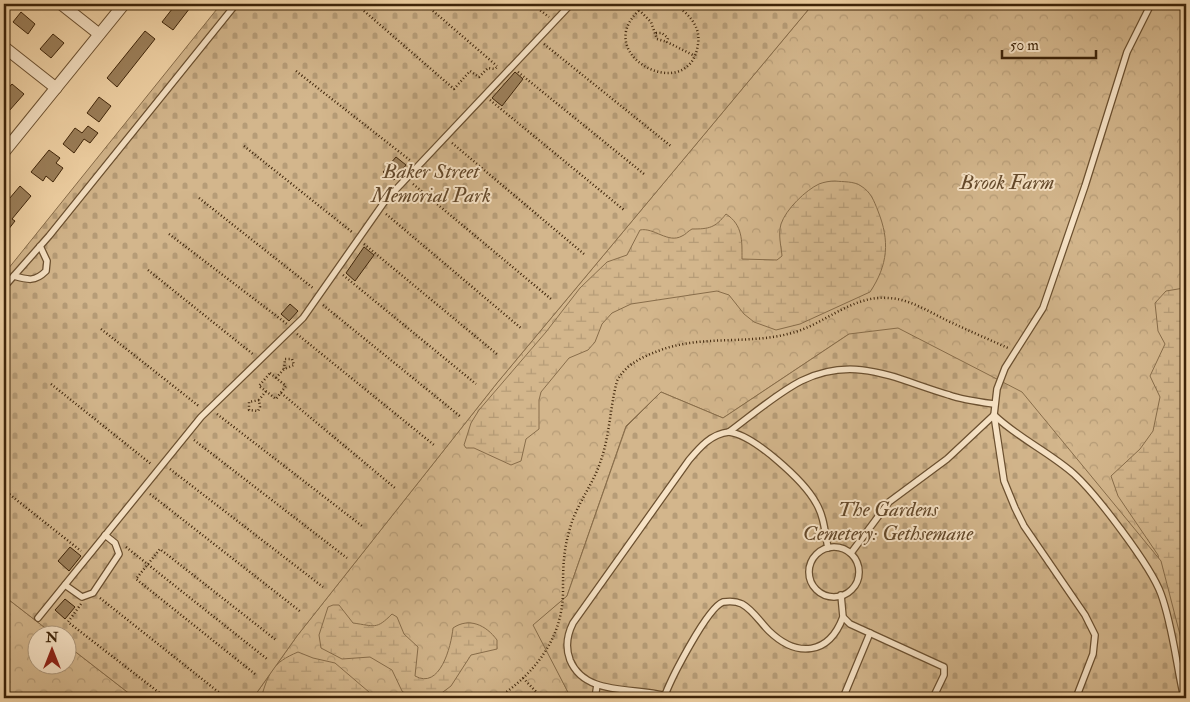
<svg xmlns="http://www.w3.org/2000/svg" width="1190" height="702" viewBox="0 0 1190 702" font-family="'IM FELL Double Pica',serif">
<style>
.forest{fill:url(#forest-crowns);stroke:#886d4a}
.wetland{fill:url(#wetland-marsh);stroke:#886d4a}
.cemetery{fill:url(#cemetery-stones);stroke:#886d4a}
.building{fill:#9c805b;stroke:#3e2409}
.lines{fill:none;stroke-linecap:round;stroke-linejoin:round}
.lane-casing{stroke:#6b5030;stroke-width:8}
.street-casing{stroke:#6b5030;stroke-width:13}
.path{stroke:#3e2409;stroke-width:2.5;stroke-dasharray:1 2.5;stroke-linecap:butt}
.lane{stroke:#f7e3c6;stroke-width:5.5}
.street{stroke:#f7e3c6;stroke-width:11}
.labels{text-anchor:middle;stroke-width:4;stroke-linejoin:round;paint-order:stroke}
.park-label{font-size:21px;font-style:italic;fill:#63482a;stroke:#f7e3c6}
</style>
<defs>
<pattern id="forest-crowns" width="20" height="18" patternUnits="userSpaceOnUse" patternTransform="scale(1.25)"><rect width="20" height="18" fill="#d3b68c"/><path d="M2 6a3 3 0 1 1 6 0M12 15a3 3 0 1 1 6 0" fill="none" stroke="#b69c77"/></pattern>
<pattern id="wetland-marsh" width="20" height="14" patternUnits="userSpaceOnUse" patternTransform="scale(1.25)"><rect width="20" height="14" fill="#d3b68c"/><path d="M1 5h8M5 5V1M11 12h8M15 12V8" fill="none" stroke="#b69c77"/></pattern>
<pattern id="cemetery-stones" width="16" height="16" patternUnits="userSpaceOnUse" patternTransform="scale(1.25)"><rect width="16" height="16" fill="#d3b68c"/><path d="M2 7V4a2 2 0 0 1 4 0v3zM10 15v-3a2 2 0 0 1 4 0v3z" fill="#b69c77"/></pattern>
</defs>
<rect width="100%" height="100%" fill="#f2d4a7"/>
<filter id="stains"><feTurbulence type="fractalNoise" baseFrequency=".004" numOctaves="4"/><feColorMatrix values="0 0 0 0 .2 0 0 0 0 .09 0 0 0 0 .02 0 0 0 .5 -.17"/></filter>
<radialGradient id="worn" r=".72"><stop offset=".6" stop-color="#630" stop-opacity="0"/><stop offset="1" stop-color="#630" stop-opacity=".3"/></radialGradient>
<g class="forest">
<path d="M 813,4 L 1186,4 L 1186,658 L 849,334 L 723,418 L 661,392 L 626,426 L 567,596 L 534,625 L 571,698 L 253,698 L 297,636 L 497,383 Z"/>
<path d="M 4,596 L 53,634 L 38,634 L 38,664 L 68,664 L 68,646 L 135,698 L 4,698 Z"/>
</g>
<g class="wetland">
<path d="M 835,181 C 843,182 854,181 861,186 C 871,192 874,201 878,211 C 890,241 888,265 870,292 L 800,324 L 776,330 L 754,322 L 744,314 L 729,295 L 717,291 L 631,304 L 612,313 L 602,324 L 595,342 L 588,350 L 569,358 L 541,392 L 539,400 L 539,429 L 526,439 L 521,461 L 511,465 L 474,448 L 466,448 L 464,445 L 471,423 L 479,410 L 546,332 L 580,288 L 607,262 L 627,255 L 640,230 C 654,227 668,244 682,236 C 685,235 688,231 692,229 C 709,229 715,228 726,214 C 743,225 742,241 742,259 L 777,260 L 782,256 C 781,245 778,235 781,224 C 786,209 806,190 819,184 C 824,182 830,181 835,181 Z"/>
<path d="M 1184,288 L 1186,290 L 1186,660 L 1164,589 L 1158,555 L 1118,496 L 1111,476 L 1140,449 L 1153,431 L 1160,397 L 1150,376 L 1165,344 L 1158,331 L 1155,303 L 1166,291 Z"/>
<path d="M 333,605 L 339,605 L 353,623 C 375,626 376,630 392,614 L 397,617 L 404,634 L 418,647 L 415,676 C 440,690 451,647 453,628 C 469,617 486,625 497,640 L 497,649 L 471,655 L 451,686 L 435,698 L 425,698 L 407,695 L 402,691 L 392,670 L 370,657 L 342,659 L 321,648 L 319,635 L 328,607 Z"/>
<path d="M 298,652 L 313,658 L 335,663 L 376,698 L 261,698 C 269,672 272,663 298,652 Z"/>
</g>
<g class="cemetery">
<path d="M 221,4 L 813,4 L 497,383 L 297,636 L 253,698 L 135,698 L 68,646 L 68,634 L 53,634 L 4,596 L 4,274 Z"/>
<path d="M 898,328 L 1022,392 L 1161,561 L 1186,658 L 1186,698 L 571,698 L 533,625 L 567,596 L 626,427 L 661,392 L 723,418 L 849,334 Z"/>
</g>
<g class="building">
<path d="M 176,4 L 193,4 L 173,30 L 162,22 Z"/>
<path d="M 21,12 L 35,24 L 28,34 L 13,22 Z"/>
<path d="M 145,31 L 155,39 L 117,87 L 107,78 Z"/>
<path d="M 53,34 L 64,43 L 51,58 L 40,49 Z"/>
<path d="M 515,72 L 523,79 L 502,106 L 492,98 Z"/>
<path d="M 12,84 L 24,94 L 9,111 L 4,107 L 4,93 Z"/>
<path d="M 99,97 L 111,106 L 99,122 L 87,113 Z"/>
<path d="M 88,126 L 98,133 L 90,143 L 84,139 L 74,153 L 63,144 L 75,128 L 82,133 Z"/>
<path d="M 49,150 L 60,158 L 56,163 L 63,168 L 53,182 L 46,176 L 43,181 L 31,172 Z"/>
<path d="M 396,157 L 406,165 L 394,180 L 383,172 Z"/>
<path d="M 20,186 L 31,196 L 12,219 L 15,221 L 4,235 L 4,205 Z"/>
<path d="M 364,247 L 374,255 L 355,281 L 346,273 Z"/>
<path d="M 290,304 L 298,311 L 289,321 L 281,314 Z"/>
<path d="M 70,547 L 81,556 L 69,571 L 58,561 Z"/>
<path d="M 65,599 L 75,607 L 65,619 L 55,610 Z"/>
</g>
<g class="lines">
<defs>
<g id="lane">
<path d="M 14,276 C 28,280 35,282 46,271 L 47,261 L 40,246"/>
<path d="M 4,287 L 49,236 L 236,4"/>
<path d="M 994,415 C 1018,438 1049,452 1074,474 C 1096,494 1151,566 1161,594 C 1173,627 1176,664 1184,698"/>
<path d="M 729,432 C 754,435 804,481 816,503 C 824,516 825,533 828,548"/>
<circle cx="834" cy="572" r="25"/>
<path d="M 851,553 L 889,502 L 947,459 L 994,415"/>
<path d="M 65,585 L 82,597 L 93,593 L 119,554 L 115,543 L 105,535"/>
<path d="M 841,595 L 843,617 L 850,624 L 944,667 L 944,675 L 933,698"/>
<path d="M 38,618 L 201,417 L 303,318 L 385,201 L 571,4"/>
<path d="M 665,695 C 672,677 707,608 723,602 C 729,601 736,601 742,604 C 753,610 760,622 769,631 C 797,658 829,655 843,617"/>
<path d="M 595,698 L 597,685"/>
<path d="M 673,698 C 640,685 586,699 570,660 C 565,647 567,635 573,623 L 689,460 C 700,447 711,434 729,432 C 752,415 776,394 801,381 C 856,354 897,380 949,395 C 963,400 979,402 994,404"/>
<path d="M 843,698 L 870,633"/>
<path d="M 1076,698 L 1093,654 L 1095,635 L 1085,615 L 1024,526 L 1015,508 L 1004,481 L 994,415 L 997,389 L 1005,368 L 1043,308 L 1085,186 L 1127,52 L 1151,4"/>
</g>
<g id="street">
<path d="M 61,4 L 99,34"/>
<path d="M 4,47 L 56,88"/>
<path d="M 4,152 L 124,4"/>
</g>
</defs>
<use href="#lane" class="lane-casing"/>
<use href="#street" class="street-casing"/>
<g class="path">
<path d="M 356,4 L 454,89 L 470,71 L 479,77 L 488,68 L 495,69 L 498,66"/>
<path d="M 425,4 L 497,66"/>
<path d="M 532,4 L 549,17"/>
<path d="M 647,4 C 580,51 690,109 698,44 C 701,26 688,13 674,4"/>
<path d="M 775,4 L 777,5"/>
<path d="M 639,10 L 651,22 L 657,39 L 667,42"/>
<path d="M 656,33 L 662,33 L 668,38 L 667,42 L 695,56"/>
<path d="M 544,44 L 672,147"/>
<path d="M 296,71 L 411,161"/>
<path d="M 518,72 L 644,174"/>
<path d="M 490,100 L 624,210"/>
<path d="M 452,143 L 584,254"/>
<path d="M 244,146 L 352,232"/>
<path d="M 413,184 L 551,299"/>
<path d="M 199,198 L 313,288"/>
<path d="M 386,214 L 522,329"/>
<path d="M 169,234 L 287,324"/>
<path d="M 364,244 L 498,355"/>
<path d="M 148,270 L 254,355"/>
<path d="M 343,275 L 476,384"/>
<path d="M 323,305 L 461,417"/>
<path d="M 101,329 L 200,407"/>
<path d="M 297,334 L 434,445"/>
<path d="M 270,373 L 286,386 L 276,399 L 259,386 Z"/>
<path d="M 276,378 L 284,369 L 294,365 L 292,359 L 285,359 L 284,369"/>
<path d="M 51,384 L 151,464"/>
<path d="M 281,393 L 395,488"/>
<path d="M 259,400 L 249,402 L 249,410 L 258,411 L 260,407 L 259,400 L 266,391"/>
<path d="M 217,414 L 362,526"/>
<path d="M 194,440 L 347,558"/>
<path d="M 170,469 L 323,587"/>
<path d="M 4,490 L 81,551"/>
<path d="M 150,494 L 301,612"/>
<path d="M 126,547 L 267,659"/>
<path d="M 100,598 L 226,698"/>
<path d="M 81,604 L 68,622 L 166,698"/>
<path d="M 255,674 L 136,579 L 160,549 L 276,640"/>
<path d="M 523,678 L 542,698"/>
<path d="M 498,698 C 535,673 562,639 563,593 C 563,567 563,550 571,525 C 578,502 594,483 601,460 C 610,434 610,407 617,381 C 625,365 642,357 658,351 C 704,333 755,347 801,330 C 830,319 856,295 889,298 C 909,299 928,311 946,320 C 967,330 988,339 1008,348"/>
</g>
<use href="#lane" class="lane"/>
<use href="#street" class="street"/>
</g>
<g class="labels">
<g class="park-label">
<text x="431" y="178">Baker Street<tspan x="431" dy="24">Memorial Park</tspan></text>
<text x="1007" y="189">Brook Farm</text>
<text x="888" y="516">The Gardens<tspan x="888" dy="24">Cemetery: Gethsemane</tspan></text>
</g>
</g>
<rect width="1190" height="702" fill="none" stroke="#f2d4a7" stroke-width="20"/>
<rect x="5" y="5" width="1180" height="692" fill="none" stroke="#3e2409" stroke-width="2.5"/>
<rect x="10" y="10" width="1170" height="682" fill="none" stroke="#3e2409"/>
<g transform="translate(52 650)"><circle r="24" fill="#f7e3c6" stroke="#ad977a"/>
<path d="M0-4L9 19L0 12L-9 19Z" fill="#8f2418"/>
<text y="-8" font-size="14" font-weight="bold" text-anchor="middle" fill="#3e2409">N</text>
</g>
<path d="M1002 50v8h94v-8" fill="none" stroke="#3e2409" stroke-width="2.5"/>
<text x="1010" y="50" font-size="15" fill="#3e2409" stroke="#f7e3c6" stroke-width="4" paint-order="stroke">50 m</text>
<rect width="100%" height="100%" filter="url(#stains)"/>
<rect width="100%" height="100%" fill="url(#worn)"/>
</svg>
